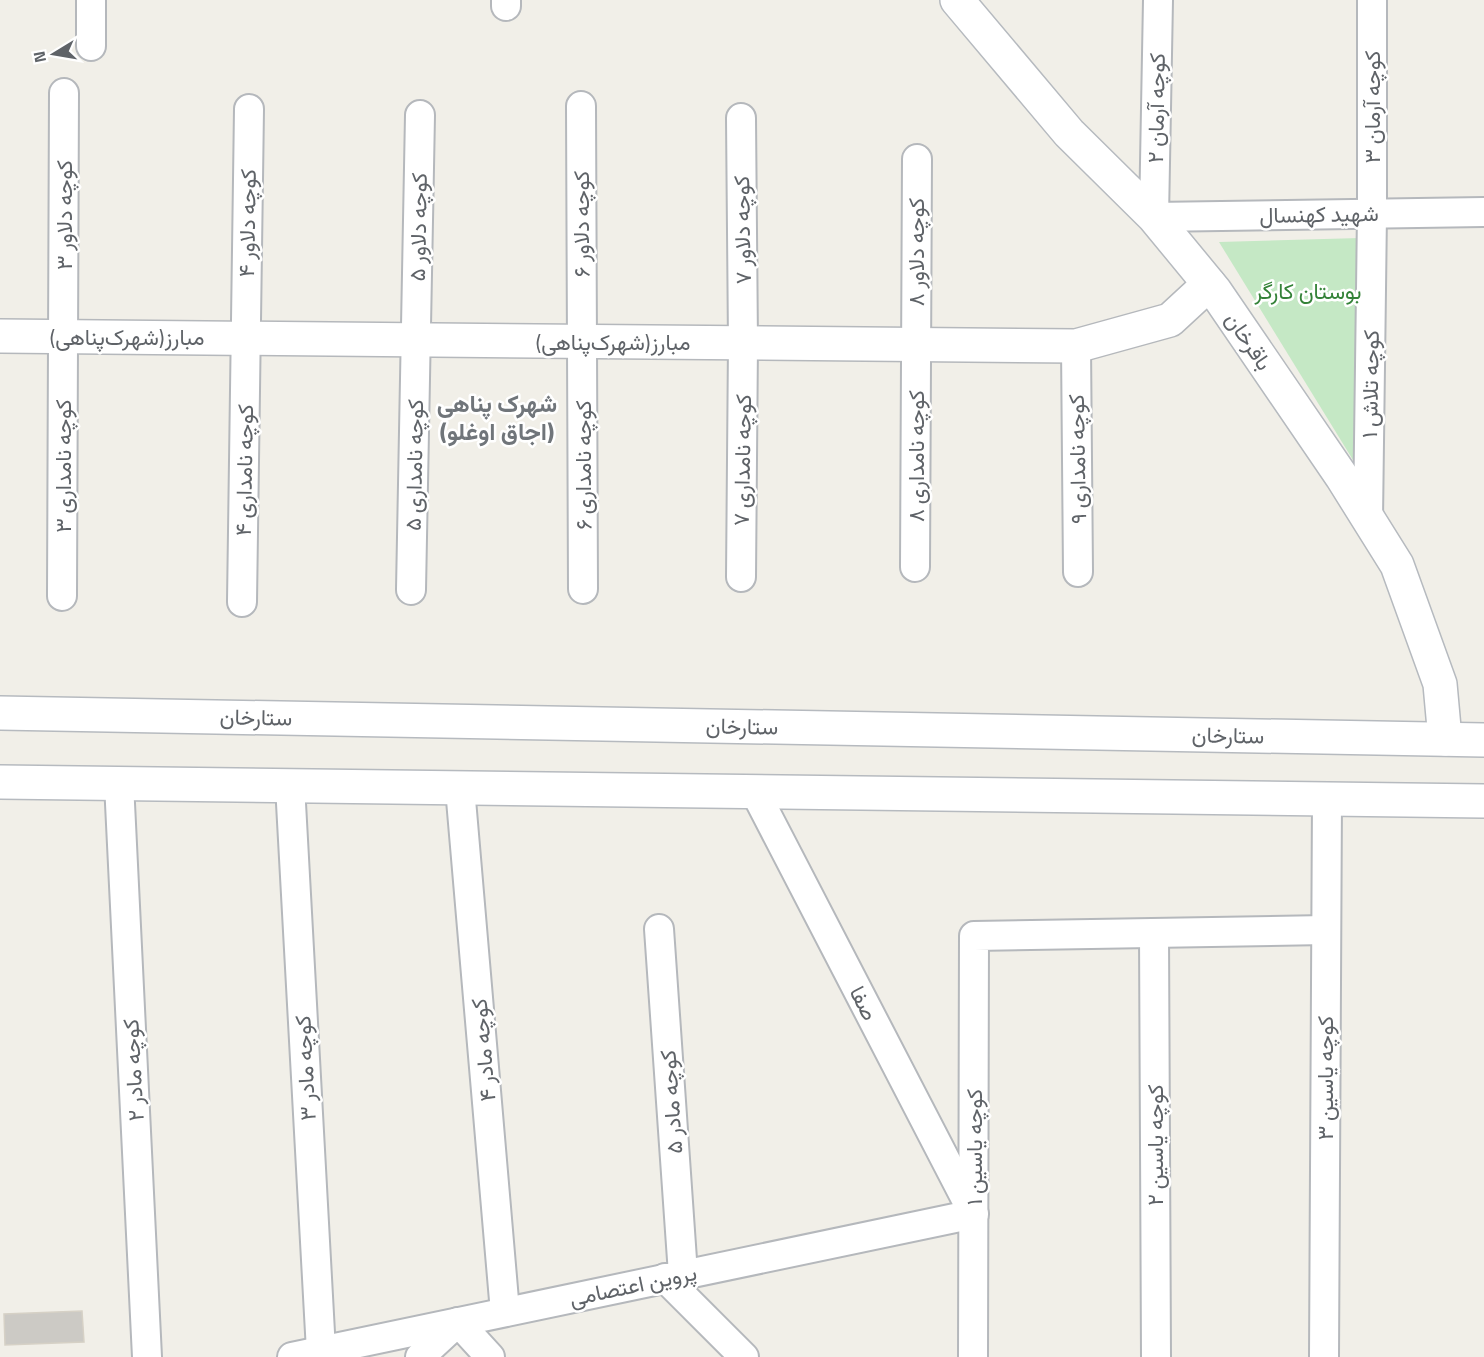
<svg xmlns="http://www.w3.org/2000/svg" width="1484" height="1357" viewBox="0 0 1484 1357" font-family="'Titillium Web',Vazirmatn,sans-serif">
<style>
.green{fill:#c5e8c5}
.building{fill:#cccac5;stroke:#d6d1c6;stroke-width:1.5}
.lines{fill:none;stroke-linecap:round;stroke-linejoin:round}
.minor-casing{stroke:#b5b8bc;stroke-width:32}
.tertiary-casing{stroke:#b5b8bc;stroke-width:36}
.secondary-casing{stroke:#b6babf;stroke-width:36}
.minor{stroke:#fff;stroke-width:28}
.tertiary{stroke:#fff;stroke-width:33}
.secondary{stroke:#fff;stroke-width:33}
.labels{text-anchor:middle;stroke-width:5;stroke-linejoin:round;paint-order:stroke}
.street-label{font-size:22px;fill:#5f6368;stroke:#fff}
.park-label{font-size:22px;fill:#348238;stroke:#fff}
.neighbourhood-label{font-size:24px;font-weight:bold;fill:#70757a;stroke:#fff}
</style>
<rect width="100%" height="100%" fill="#f1efe8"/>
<path class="green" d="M 1360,238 L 1353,460 L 1219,242 Z"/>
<path class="building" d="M 82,1311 L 84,1342 L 5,1345 L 4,1314 Z"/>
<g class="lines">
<defs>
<g id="minor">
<path d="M 91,0 L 91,46"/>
<path d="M 506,0 L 506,6"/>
<path d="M 1158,0 L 1154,217 L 1484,212"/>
<path d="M 581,106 L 583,589"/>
<path d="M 741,118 L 743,343 L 741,577"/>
<path d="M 1076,346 L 1078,572"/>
<path d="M 1368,519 L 1372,213 L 1372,0"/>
<path d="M 915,567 L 917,159"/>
<path d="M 411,590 L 420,115"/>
<path d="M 62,596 L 64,93"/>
<path d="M 242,602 L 249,109"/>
<path d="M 119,783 L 147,1357"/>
<path d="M 290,785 L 321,1351"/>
<path d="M 460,788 L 505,1312"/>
<path d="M 755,792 L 971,1209"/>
<path d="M 659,929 L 683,1274"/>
<path d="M 1154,933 L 1156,1357"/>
<path d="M 665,1278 L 744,1357"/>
<path d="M 292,1357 L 974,1214"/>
<path d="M 420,1357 L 458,1322 L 490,1357"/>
<path d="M 973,1357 L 974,936 L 1326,930"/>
<path d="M 1324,1357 L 1327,799"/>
</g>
<path id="tertiary" d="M 0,336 L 1076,346 L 1170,320 L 1209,284"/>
<g id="secondary">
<path d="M 957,0 L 1069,133 L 1154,217 L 1215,291 L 1342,477 L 1397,565 L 1440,684 L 1445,739"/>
<path d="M 0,713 L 1484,740"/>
<path d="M 0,782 L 1484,801"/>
</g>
</defs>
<use href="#minor" class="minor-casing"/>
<use href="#tertiary" class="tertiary-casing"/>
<use href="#secondary" class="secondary-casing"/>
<use href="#minor" class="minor"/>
<use href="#tertiary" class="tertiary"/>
<use href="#secondary" class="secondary"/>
</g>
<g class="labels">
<g class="street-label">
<text transform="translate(1372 107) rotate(-90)" y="8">کوچه آرمان ۳</text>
<text transform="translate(1156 108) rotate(-89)" y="8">کوچه آرمان ۲</text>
<text transform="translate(1319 214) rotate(-1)" y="8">شهید کهنسال</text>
<text transform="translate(64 215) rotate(-90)" y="8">کوچه دلاور ۳</text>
<text transform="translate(247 223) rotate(-89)" y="8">کوچه دلاور ۴</text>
<text transform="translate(581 224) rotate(-90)" y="8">کوچه دلاور ۶</text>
<text transform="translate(418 227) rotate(-89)" y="8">کوچه دلاور ۵</text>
<text transform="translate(742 230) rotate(-91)" y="8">کوچه دلاور ۷</text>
<text transform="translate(916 252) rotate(-90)" y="8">کوچه دلاور ۸</text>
<text x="127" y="345">مبارز(شهرک‌پناهی)</text>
<text transform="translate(1249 341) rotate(56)" y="8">باقرخان</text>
<text x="613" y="350">مبارز(شهرک‌پناهی)</text>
<text transform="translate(1370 384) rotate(-89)" y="8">کوچه تلاش ۱</text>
<text transform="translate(916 456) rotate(-90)" y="8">کوچه نامداری ۸</text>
<text transform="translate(1077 459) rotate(-91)" y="8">کوچه نامداری ۹</text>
<text transform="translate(742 460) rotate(-89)" y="8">کوچه نامداری ۷</text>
<text transform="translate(414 465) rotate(-89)" y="8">کوچه نامداری ۵</text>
<text transform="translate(583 465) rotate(-90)" y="8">کوچه نامداری ۶</text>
<text transform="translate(63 466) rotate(-90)" y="8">کوچه نامداری ۳</text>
<text transform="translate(244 470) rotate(-89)" y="8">کوچه نامداری ۴</text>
<text transform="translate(256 717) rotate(1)" y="8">ستارخان</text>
<text transform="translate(742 726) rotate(1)" y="8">ستارخان</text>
<text transform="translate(1228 735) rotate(1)" y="8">ستارخان</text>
<text transform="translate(864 1003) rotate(63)" y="8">صفا</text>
<text transform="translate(483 1050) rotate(-95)" y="8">کوچه مادر ۴</text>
<text transform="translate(305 1068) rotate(-93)" y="8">کوچه مادر ۳</text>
<text transform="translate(133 1070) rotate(-93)" y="8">کوچه مادر ۲</text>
<text transform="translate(1325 1078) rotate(-90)" y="8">کوچه یاسین ۳</text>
<text transform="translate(671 1102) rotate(-94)" y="8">کوچه مادر ۵</text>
<text transform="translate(1155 1145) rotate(-90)" y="8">کوچه یاسین ۲</text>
<text transform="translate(974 1147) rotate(-90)" y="8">کوچه یاسین ۱</text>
<text transform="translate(633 1285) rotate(-12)" y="8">پروین اعتصامی</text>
</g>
<g class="park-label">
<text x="1308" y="299">بوستان کارگر</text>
</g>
<g class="neighbourhood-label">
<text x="497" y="412">شهرک پناهی<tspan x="497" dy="28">(اجاق اوغلو)</tspan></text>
</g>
</g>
<g transform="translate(54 54) rotate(259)" stroke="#ffffff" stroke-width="4.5" paint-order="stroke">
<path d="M0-4.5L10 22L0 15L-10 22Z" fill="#5f6368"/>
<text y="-9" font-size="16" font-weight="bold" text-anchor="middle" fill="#5f6368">N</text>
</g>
</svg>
